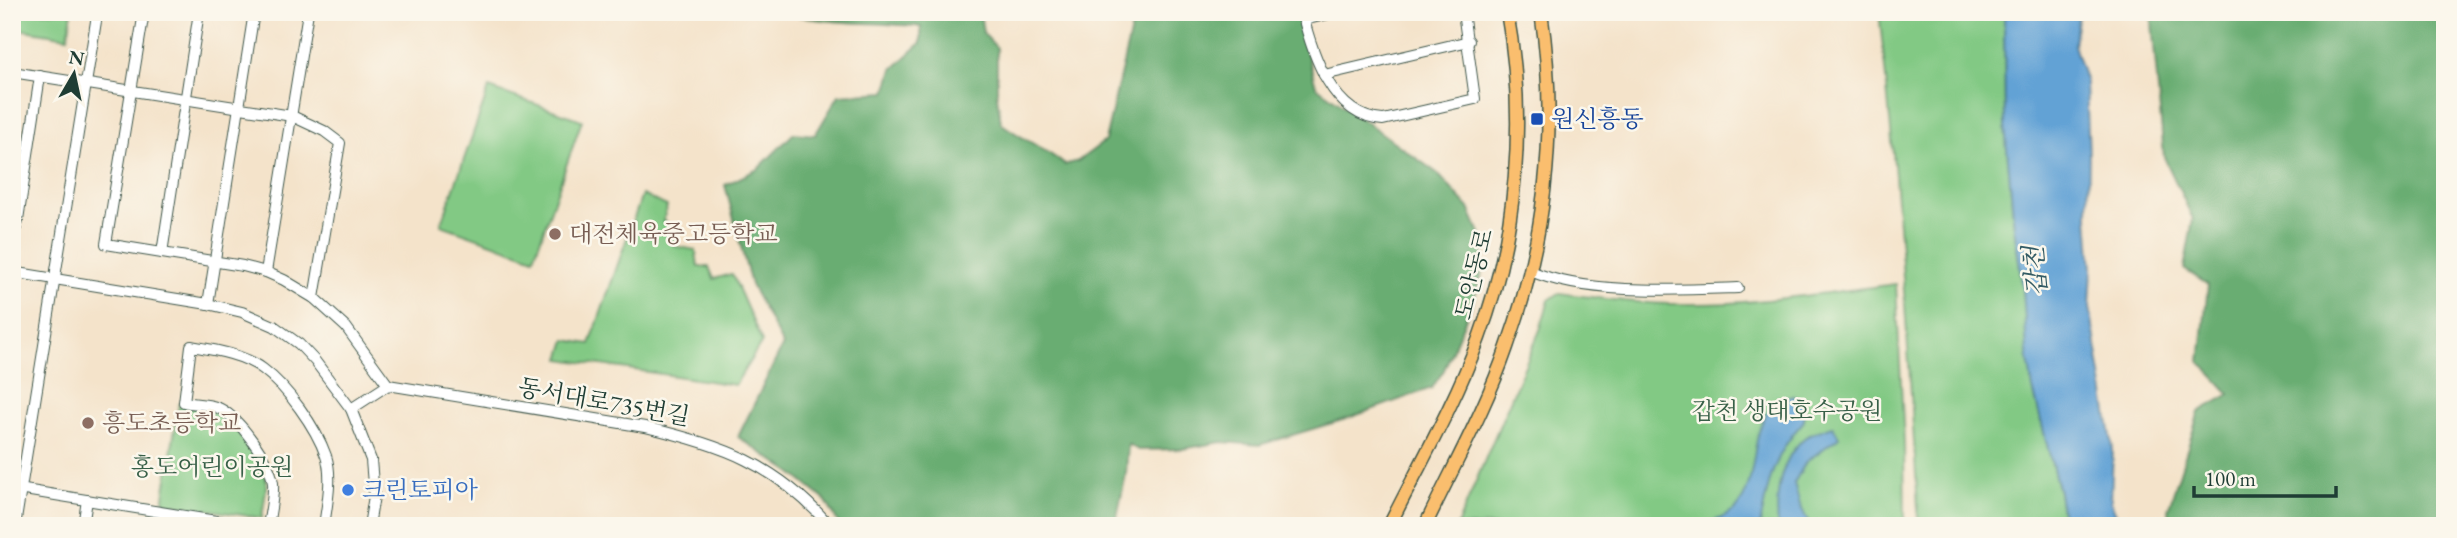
<svg xmlns="http://www.w3.org/2000/svg" width="2457" height="538" viewBox="0 0 2457 538" font-family="'EB Garamond','Noto Serif KR',serif">
<style>
.green{fill:#82c984;stroke:#50835c;stroke-width:2}
.forest{fill:#69ad72;stroke:#447553;stroke-width:2}
.water{fill:#62a2d5;stroke:#407084;stroke-width:2}
.lines{fill:none;stroke-linecap:round;stroke-linejoin:round}
.minor-casing{stroke:#3f564a;stroke-width:12}
.major-casing{stroke:#3f564a;stroke-width:15}
.minor{stroke:#fff;stroke-width:10}
.major{stroke:#fabe6e;stroke-width:12}
.transit-dot{fill:#1a4fb4;stroke:#fbf7ec;stroke-width:2.5}
.education-dot{fill:#8d6e63;stroke:#fbf7ec;stroke-width:2.5}
.shop-dot{fill:#3f7fe0;stroke:#fbf7ec;stroke-width:2.5}
.labels{text-anchor:middle;stroke-width:5;stroke-linejoin:round;paint-order:stroke}
.transit-label{font-size:24px;fill:#164399;stroke:#fbf7ec;text-anchor:start}
.education-label{font-size:24px;fill:#785e54;stroke:#fbf7ec;text-anchor:start}
.street-label{font-size:24px;fill:#1f3d34;stroke:#fbf7ec}
.park-label{font-size:24px;fill:#386048;stroke:#fbf7ec}
.shop-label{font-size:24px;fill:#366cbe;stroke:#fbf7ec;text-anchor:start}
.water-label{font-size:26px;font-style:italic;fill:#335b64;stroke:#fbf7ec}
</style>
<rect width="100%" height="100%" fill="#fbf7ec"/>
<filter id="ink" filterUnits="userSpaceOnUse"><feTurbulence type="fractalNoise" baseFrequency=".0143" numOctaves="2"/><feDisplacementMap in="SourceGraphic" scale="14" xChannelSelector="R" yChannelSelector="G"/><feConvolveMatrix kernelMatrix="1 2 1 2 8 2 1 2 1" color-interpolation-filters="sRGB"/></filter>
<filter id="wash" filterUnits="userSpaceOnUse"><feTurbulence type="fractalNoise" baseFrequency=".00686" numOctaves="4" result="noise"/><feDisplacementMap in="SourceGraphic" scale="28" xChannelSelector="R" yChannelSelector="G"/><feGaussianBlur stdDeviation="1.57" result="paint"/><feColorMatrix in="noise" values="0 0 0 0 0 0 0 0 0 0 0 0 0 0 0 0 0 1.4 0 .05"/><feComposite in="paint" operator="in"/></filter>
<g filter="url(#wash)">
<rect width="100%" height="100%" fill="#f4e3ca"/>
<g class="green">
<path d="M 15,12 L 72,12 L 68,37 L 12,28 Z"/>
<path d="M 1879,12 L 2004,12 L 2005,126 L 2014,227 L 2023,288 L 2033,389 L 2059,492 L 2064,526 L 1919,526 C 1909,354 1898,183 1879,12 Z"/>
<path d="M 489,88 L 582,120 L 534,258 L 441,225 Z"/>
<path d="M 642,195 L 667,206 L 663,222 L 678,226 L 674,246 L 696,250 L 698,267 L 709,267 L 714,279 L 732,274 L 762,342 L 735,385 L 560,359 L 566,340 L 590,344 Z"/>
<path d="M 1896,284 L 1904,443 L 1905,526 L 1457,526 L 1540,330 L 1549,300 L 1559,293 C 1604,299 1648,305 1693,304 C 1761,304 1829,292 1896,284 Z"/>
<path d="M 179,404 C 222,411 229,414 253,451 C 259,460 266,468 266,480 C 267,492 263,506 262,518 L 163,503 Z"/>
</g>
<g class="forest">
<path d="M 783,12 L 980,12 L 983,33 L 997,48 L 997,96 L 1001,123 C 1021,139 1045,148 1065,165 L 1078,161 L 1105,141 L 1135,12 L 1296,12 L 1316,86 L 1437,173 L 1469,208 L 1484,242 L 1481,277 L 1472,304 L 1444,370 L 1432,388 L 1346,419 L 1259,445 L 1222,442 L 1182,449 L 1138,450 L 1128,444 L 1126,474 L 1115,526 L 985,526 L 948,519 L 938,526 L 840,526 L 826,501 L 792,473 L 738,437 L 783,345 L 751,285 L 725,185 L 758,169 L 794,133 L 815,135 L 839,95 L 886,92 L 893,69 L 921,43 L 921,27 C 875,21 829,26 783,12 Z"/>
<path d="M 2151,12 L 2445,12 L 2445,526 L 2169,526 L 2168,510 L 2199,412 L 2230,394 L 2200,362 L 2208,285 L 2184,269 L 2193,219 L 2164,157 Z"/>
</g>
<g class="water">
<path d="M 2004,12 L 2079,12 L 2074,45 L 2086,83 L 2089,155 L 2088,217 L 2092,269 L 2090,307 L 2113,449 L 2111,502 L 2118,519 L 2118,526 L 2064,526 L 2059,492 L 2033,389 L 2027,353 L 2023,288 L 2014,227 L 2005,126 Z"/>
<path d="M 1794,396 L 1804,404 L 1804,421 C 1773,455 1768,483 1760,526 L 1702,526 C 1712,521 1728,517 1736,509 C 1765,477 1741,406 1794,396 Z"/>
<path d="M 1833,426 L 1839,437 L 1806,462 L 1794,483 L 1800,505 L 1810,526 L 1778,526 C 1775,494 1779,462 1803,439 C 1810,433 1824,429 1833,426 Z"/>
</g>
</g>
<g filter="url(#ink)">
<g class="lines">
<defs>
<g id="minor">
<path d="M 144,12 L 106,244 L 243,266 L 266,272 L 284,280 L 314,298 L 346,327 L 388,385"/>
<path d="M 1302,12 C 1312,53 1332,117 1383,120 L 1475,99 L 1463,12"/>
<path d="M 1304,20 L 1337,12"/>
<path d="M 12,72 L 292,116 L 324,131 L 340,143 L 314,298"/>
<path d="M 1324,75 L 1469,41"/>
<path d="M 12,225 L 17,226 L 40,76"/>
<path d="M 162,253 L 199,12"/>
<path d="M 1531,271 C 1584,295 1679,290 1738,288"/>
<path d="M 12,272 L 208,304 L 242,312 L 274,326 L 299,344 L 315,361 L 351,409 L 371,460 L 374,496 L 369,526"/>
<path d="M 266,272 L 308,12"/>
<path d="M 208,304 L 254,12"/>
<path d="M 351,409 L 388,385 L 645,427 C 723,445 776,464 830,526"/>
<path d="M 12,488 L 247,526"/>
<path d="M 15,526 L 97,15 L 94,12"/>
<path d="M 83,526 L 87,500"/>
<path d="M 268,526 C 270,512 274,497 273,483 C 270,461 237,414 216,407 C 206,404 194,404 184,402 L 191,346 C 215,350 243,354 263,369 C 287,387 316,427 326,456 C 333,477 327,504 324,526"/>
</g>
<g id="major">
<path d="M 1389,526 C 1420,464 1455,403 1479,338 C 1517,236 1527,120 1507,12"/>
<path d="M 1425,526 C 1453,467 1486,408 1507,347 C 1546,239 1558,126 1541,12"/>
</g>
</defs>
<use href="#minor" class="minor-casing"/>
<use href="#major" class="major-casing"/>
<use href="#minor" class="minor"/>
<use href="#major" class="major"/>
</g>
</g>
<rect class="transit-dot" x="1530" y="112" width="14" height="14" rx="3.5"/>
<g class="education-dot">
<circle cx="555" cy="234" r="7"/>
<circle cx="88" cy="423" r="7"/>
</g>
<circle class="shop-dot" cx="348" cy="490" r="7"/>
<g class="labels">
<g class="transit-label">
<text x="1551" y="127">원신흥동</text>
</g>
<g class="education-label">
<text x="569" y="242">대전체육중고등학교</text>
<text x="102" y="431">흥도초등학교</text>
</g>
<g class="street-label">
<text transform="translate(1474 274) rotate(-76)" y="8">도안동로</text>
<text transform="translate(604 402) rotate(10)" y="8">동서대로735번길</text>
</g>
<g class="park-label">
<text x="1787" y="419">갑천 생태호수공원</text>
<text x="212" y="475">홍도어린이공원</text>
</g>
<g class="shop-label">
<text x="362" y="498">크린토피아</text>
</g>
<g class="water-label">
<text transform="translate(2035 271) rotate(-95)" y="9">갑천</text>
</g>
</g>
<rect width="2457" height="538" fill="none" stroke="#fbf7ec" stroke-width="42"/>
<g transform="translate(74 74) rotate(9)" stroke="#fbf7ec" stroke-width="5" paint-order="stroke">
<path d="M0-5L12 26L0 18L-12 26Z" fill="#1f3d34"/>
<text y="-10" font-size="19" font-weight="bold" text-anchor="middle" fill="#1f3d34">N</text>
</g>
<path d="M2194 486v10h142v-10" fill="none" stroke="#1f3d34" stroke-width="3.5"/>
<text x="2205" y="486" font-size="21" fill="#1f3d34" stroke="#fbf7ec" stroke-width="5" paint-order="stroke">100 m</text>
</svg>
